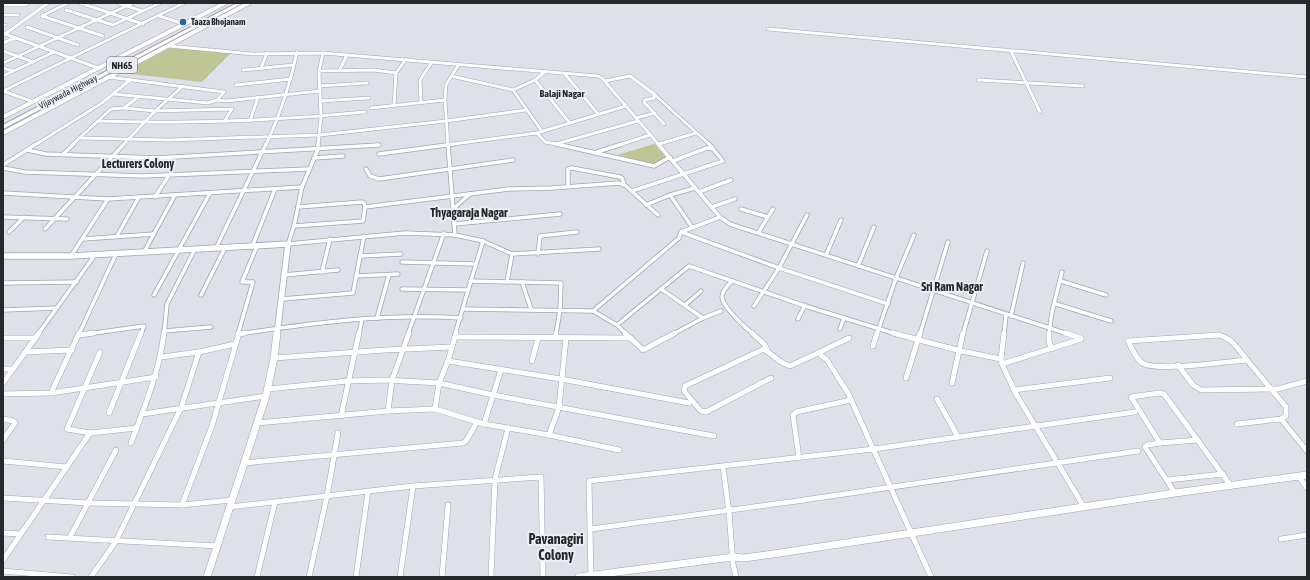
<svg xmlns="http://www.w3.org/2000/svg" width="1310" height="580" viewBox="0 0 1310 580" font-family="'Asap Condensed',sans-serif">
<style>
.green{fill:#c0c596}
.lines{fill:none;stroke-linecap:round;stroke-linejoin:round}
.street-far2-casing{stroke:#a1a4ab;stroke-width:4}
.street-far1-casing{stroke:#a1a4ab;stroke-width:5}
.street-casing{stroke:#a1a4ab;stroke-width:6}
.secondary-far2-casing{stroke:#a1a4ab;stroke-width:5}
.secondary-far1-casing{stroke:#a1a4ab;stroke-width:7}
.secondary-casing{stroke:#a1a4ab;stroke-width:8}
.highway-casing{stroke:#a1a4ab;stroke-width:2}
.street-far2{stroke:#fff;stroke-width:3}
.street-far1{stroke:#fff;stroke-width:3.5}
.street{stroke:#fff;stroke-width:5}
.secondary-far2{stroke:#fff;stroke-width:4}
.secondary-far1{stroke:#fff;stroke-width:5.5}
.secondary{stroke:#fff;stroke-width:7}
.highway{fill:#fff;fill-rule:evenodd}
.poi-dot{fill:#296199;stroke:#eceef6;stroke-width:1.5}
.labels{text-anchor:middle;stroke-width:4;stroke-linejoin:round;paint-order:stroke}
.far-poi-label{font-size:9px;font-weight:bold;fill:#27282b;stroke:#eceef6;text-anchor:start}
.far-street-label{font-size:9px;fill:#27282b;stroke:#eceef6}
.shield{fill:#eceef6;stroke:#626368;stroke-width:1}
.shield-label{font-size:10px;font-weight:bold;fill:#27282b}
.far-neighbourhood-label{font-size:10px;font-weight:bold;fill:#27282b;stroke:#eceef6}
.neighbourhood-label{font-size:12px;font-weight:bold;fill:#27282b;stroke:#eceef6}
.near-neighbourhood-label{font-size:14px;font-weight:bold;fill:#27282b;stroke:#eceef6}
</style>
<rect width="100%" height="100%" fill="#dee1e9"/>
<g class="green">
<path d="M 170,48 L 231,53 L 202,82 L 122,73 Z"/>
<path d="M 654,144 L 667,158 L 654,164 L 617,155 Z"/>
</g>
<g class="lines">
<defs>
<g id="street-far2">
<path d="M 80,3 L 143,24"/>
<path d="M 118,3 L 142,11"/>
<path d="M 3,5 L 26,5 L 28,3"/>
<path d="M 66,10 L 113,25 L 160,3"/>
<path d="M 3,15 L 18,15"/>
<path d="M 42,16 L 103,36"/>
<path d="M 42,16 L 68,3"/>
<path d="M 159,16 L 184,24"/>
<path d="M 3,25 L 5,25"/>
<path d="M 27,27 L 78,45"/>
<path d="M 768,29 L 1307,77"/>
<path d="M 5,34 L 98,68"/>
<path d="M 5,34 L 48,3"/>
<path d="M 3,43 L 15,38"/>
<path d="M 169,46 L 253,54 L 323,53 L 598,76 L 602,78 L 659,145"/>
<path d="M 3,51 L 33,62"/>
<path d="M 1011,51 L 1040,112"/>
<path d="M 3,63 L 133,3"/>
<path d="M 3,68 L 13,71"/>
<path d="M 261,68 L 267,53"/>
<path d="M 243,70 L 293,65"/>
<path d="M 319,71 L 374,70 L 396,73"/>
<path d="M 339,71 L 347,55"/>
<path d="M 545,72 L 535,80 L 569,122"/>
<path d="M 564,73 L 598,114"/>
<path d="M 3,76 L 54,52"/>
<path d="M 451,76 L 513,90 L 535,80"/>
<path d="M 108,77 L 224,92 L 217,100 L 208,103 L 113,94"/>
<path d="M 978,80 L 1083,86"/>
<path d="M 605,81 L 630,76 L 654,94 L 654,98 L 645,100 L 644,102 L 664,124"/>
<path d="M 236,85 L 291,79"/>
<path d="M 319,86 L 367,83"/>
<path d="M 513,90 L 541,130"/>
<path d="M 3,91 L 184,3"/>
<path d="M 3,91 L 31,101"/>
<path d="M 654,94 L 710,145"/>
<path d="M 217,100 L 226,101 L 320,91"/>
<path d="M 320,101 L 369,98"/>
<path d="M 421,103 L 420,80 L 432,62"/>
<path d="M 394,105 L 396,73 L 406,59"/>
<path d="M 124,108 L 155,111 L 232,109 L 224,122"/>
<path d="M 371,108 L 445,100"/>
<path d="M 636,118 L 655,113"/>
<path d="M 98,121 C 187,124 276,121 365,112"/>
<path d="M 250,121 L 258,97"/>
<path d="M 537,133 L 545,142 L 556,144 L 638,121"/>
<path d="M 79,138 L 168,140 L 320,135 L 446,121 L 526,110"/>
<path d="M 556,144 L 561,145"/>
<path d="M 659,144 L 696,133"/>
<path d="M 35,145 L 102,103 L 130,80"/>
<path d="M 72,145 L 111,109 L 124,108 L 138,97"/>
<path d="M 123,145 L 155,111 L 183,86"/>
<path d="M 266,145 C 280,115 290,85 297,52"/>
<path d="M 318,145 L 321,117 L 319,71 L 323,53"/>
<path d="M 377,145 L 379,145"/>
<path d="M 446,145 L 537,133 L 626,106"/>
<path d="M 448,145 L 445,100 L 446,85 L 459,64"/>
<path d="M 619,145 L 650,135"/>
</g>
<g id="street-far1">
<path d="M 318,144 L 318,149 L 302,187 L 294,226 L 288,244 L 405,233 L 455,235 L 483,241 L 512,254 L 599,249"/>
<path d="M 448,144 L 455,235"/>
<path d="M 556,144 L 654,166 L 670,157"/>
<path d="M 658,144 L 720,217 L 730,224 L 1068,334"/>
<path d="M 709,144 L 713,148"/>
<path d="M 27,150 L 46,154 L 157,158 L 379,145"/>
<path d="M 597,152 L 622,144"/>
<path d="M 63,154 L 74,144"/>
<path d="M 379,154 L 454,144"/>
<path d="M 314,158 L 343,156"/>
<path d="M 3,165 L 36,144"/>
<path d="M 3,168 L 25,172 L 143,176 L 309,169"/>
<path d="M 366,169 L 370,176 L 379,179 L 513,160"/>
<path d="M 568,186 L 568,169 L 572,168 L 620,177 L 622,178 L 624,184"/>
<path d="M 632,191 L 723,161 L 713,149 L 707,148 L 673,161"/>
<path d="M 699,192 L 731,180"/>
<path d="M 3,193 L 108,199 L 302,187"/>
<path d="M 670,195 L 692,227"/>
<path d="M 155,197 L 169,175"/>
<path d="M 646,205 L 670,195 L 695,188"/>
<path d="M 298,207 L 362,202 L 364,203 L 365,207"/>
<path d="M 712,207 L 735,199"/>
<path d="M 454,208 L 470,194"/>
<path d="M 741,209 L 768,217"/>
<path d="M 3,217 L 67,219"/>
<path d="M 454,224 L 560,214"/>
<path d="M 294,226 L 363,221 L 365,207 L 509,189 L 552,188 L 619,183 L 626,186 L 658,215"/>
<path d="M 45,229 L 124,144"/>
<path d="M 9,232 L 24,217"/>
<path d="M 681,232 L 720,217"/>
<path d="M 758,233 L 773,209"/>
<path d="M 117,236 L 139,197"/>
<path d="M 83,239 L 154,234"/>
<path d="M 252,247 L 275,189"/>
<path d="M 216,248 L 266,144"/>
<path d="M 144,252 L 175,195"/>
<path d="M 538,254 L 540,236 L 577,232"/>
<path d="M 826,255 L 841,220"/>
<path d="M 71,256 L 108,199"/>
<path d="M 360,256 L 401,254"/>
<path d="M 402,262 L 475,264"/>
<path d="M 858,266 L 874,227"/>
<path d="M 322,272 L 330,239"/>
<path d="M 284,275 L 338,270"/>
<path d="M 356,276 L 398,274"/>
<path d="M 470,281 L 561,283 L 560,310 L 556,334"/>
<path d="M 732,281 C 728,285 722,291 722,297 C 723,308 745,327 753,334"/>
<path d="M 1061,281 L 1106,295"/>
<path d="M 507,282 L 512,254"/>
<path d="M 522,282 L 531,309"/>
<path d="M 3,283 L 77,282"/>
<path d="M 402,289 L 468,290"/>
<path d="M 661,289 L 703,318"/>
<path d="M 154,295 L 210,193"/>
<path d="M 201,295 L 225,248"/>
<path d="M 282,299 L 353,293 L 364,236"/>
<path d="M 1056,304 L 1111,321"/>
<path d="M 685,305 L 701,291"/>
<path d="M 754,306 L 779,268 L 807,215"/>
<path d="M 463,309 L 593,311 L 617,325 L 626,334"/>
<path d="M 3,310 L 57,308"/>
<path d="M 593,311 L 679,238 L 681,232 L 779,268 L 888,304"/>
<path d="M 1011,316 L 1023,263"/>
<path d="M 377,318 L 389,275"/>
<path d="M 798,319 L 805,305"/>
<path d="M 617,325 L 689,266 L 805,306 L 896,334"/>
<path d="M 840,329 L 844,318"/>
<path d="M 164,331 L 211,327"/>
<path d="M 38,334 L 95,255"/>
<path d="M 79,334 L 116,254"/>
<path d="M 87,334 L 144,326 L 141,334"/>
<path d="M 164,334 L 167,304 L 195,249"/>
<path d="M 238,334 L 253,282 L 242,282 L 257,246"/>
<path d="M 239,334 C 312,323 387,313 461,318"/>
<path d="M 359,334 L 362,319"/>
<path d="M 408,334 L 444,233"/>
<path d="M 455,334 L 483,241"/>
<path d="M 673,334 L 703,318 L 721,311"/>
<path d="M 877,334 L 896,278 L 914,235"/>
<path d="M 920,334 L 948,242"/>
<path d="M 963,334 L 987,251"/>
<path d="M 1004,334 L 1006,315"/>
<path d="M 1049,334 L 1052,312 L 1062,272"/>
</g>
<g id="street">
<path d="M 625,333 L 643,350 L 675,333"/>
<path d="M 752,333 L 765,345 L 767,350"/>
<path d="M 893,333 L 961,351 L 1001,359"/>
<path d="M 1004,333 L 1001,359 L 1002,364 L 1016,394 L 1084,507"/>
<path d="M 1049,333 L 1049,342 L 1052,349"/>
<path d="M 1065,333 L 1081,338"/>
<path d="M 238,334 L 245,333"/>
<path d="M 79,335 L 94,333"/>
<path d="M 1218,335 C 1231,337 1239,350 1247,360 C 1225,362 1161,371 1144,364 C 1136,360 1132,348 1128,341 Z"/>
<path d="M 455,337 L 631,338"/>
<path d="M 3,338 L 35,338"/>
<path d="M 555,338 L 556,333"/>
<path d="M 873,346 L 877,333"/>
<path d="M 25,352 L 72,350"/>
<path d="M 100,352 L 67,429 L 90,433 L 137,428"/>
<path d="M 199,352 L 235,344"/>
<path d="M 818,353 L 849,338"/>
<path d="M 274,358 L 385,350 L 451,347"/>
<path d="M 448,361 L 561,379 L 689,403"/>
<path d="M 532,361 L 538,338"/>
<path d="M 1002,364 L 1081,339"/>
<path d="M 1178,365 L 1193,385 L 1201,390 L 1278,389 L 1307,381"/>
<path d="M 3,369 L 13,369"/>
<path d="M 771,378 L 706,412 L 701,411 L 684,391 L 685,386 L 764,349 L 781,362 L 790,366 L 818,353 L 827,360 L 848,393 L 931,577"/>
<path d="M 906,378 L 920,333"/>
<path d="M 3,383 L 39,333"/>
<path d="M 952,383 L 963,333"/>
<path d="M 268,389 L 348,381 L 384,380 L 439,383 L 493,395 L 714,436"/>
<path d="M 1014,390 L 1110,378"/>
<path d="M 51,393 L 79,333"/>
<path d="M 3,394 L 51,393 L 156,377"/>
<path d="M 937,399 L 958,437"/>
<path d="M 435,409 L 439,383 L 448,361 L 456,333"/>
<path d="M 388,411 L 392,380 L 409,333"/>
<path d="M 109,413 L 141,333"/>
<path d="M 142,414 L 266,396"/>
<path d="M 341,416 L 359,333"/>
<path d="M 3,419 L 13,421 L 15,423 L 3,440"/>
<path d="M 1281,419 L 1307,451"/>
<path d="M 257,423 L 388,411 L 435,409 L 484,424 L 549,435 L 619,450"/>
<path d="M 484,424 L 501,370"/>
<path d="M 1237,424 L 1281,419 L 1286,416 L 1286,407 L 1247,360"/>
<path d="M 549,435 L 559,407 L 566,338"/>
<path d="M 131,443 C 145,405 159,373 164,333"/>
<path d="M 1160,443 L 1198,440"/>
<path d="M 799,458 L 793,415 L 796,412 L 851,400"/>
<path d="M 3,461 L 67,467"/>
<path d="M 244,463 L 463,443 L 466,441 L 477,422"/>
<path d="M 723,467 L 729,512 L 733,564 L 736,577"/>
<path d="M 1299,477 L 1307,488"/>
<path d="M 1167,480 L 1223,474"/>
<path d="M 1175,493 L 1145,447 L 1147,445 L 1160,443 L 1131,397 L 1159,393 L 1164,394 L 1231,486"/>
<path d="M 3,498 L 89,503 L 182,505 L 231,500"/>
<path d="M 182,505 L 212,426 L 239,333"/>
<path d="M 229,507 L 413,486 L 541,477 L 543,577"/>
<path d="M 591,529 L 797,501 L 1138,451"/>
<path d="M 3,533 L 21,534"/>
<path d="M 48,537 L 217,546"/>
<path d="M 70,537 L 116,450"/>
<path d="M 1281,539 L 1307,535"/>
<path d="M 3,560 L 90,433"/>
<path d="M 3,571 L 72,577"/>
<path d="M 91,577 L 116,541 L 181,408 L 199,352 L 161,357"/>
<path d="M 257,577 L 275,502"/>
<path d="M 309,577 L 327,496 L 338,433"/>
<path d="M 356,577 L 368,491"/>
<path d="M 400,577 L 413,486"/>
<path d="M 442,577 L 448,505"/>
<path d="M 491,577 L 495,479 L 508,428"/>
<path d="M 591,577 L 589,481 L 874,449 L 1135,412"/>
</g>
<g id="secondary-far2">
<path d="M 3,117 L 225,3"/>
<path d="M 3,133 L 249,3"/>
</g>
<path id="secondary-far1" d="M 3,256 L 71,256 L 288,244 L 277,334"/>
<g id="secondary">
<path d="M 207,577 L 266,396 L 274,358 L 277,333"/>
<path d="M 579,577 L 733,557 L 744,558 L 780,553 L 1175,493 L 1307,475"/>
</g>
<path id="highway" d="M 237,3 L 243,3 L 3,129 L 3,125 Z"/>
</defs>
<use href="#street-far2" class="street-far2-casing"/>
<use href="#street-far1" class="street-far1-casing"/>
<use href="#street" class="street-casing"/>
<use href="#secondary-far2" class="secondary-far2-casing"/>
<use href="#secondary-far1" class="secondary-far1-casing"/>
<use href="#secondary" class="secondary-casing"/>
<use href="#highway" class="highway-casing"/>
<use href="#street-far2" class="street-far2"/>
<use href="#street-far1" class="street-far1"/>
<use href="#street" class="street"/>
<use href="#secondary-far2" class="secondary-far2"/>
<use href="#secondary-far1" class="secondary-far1"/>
<use href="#secondary" class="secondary"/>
<use href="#highway" class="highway"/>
</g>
<circle class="poi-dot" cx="183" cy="22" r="4"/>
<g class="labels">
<g class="far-poi-label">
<text x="191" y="25">Taaza Bhojanam</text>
</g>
<g class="far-street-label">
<text transform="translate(68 92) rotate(-27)" y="3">Vijaywada Highway</text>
</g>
<rect class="shield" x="107" y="57" width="30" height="16" rx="3"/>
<g class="shield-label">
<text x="122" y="69">NH65</text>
</g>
<g class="far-neighbourhood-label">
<text x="562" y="97">Balaji Nagar</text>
</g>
<g class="neighbourhood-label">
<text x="138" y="168">Lecturers Colony</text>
<text x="469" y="217">Thyagaraja Nagar</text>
<text x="952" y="291">Sri Ram Nagar</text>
</g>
<g class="near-neighbourhood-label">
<text x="556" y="544">Pavanagiri<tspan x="556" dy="16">Colony</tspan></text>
</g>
</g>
<rect width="1310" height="580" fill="none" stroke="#27282b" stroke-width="8"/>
</svg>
